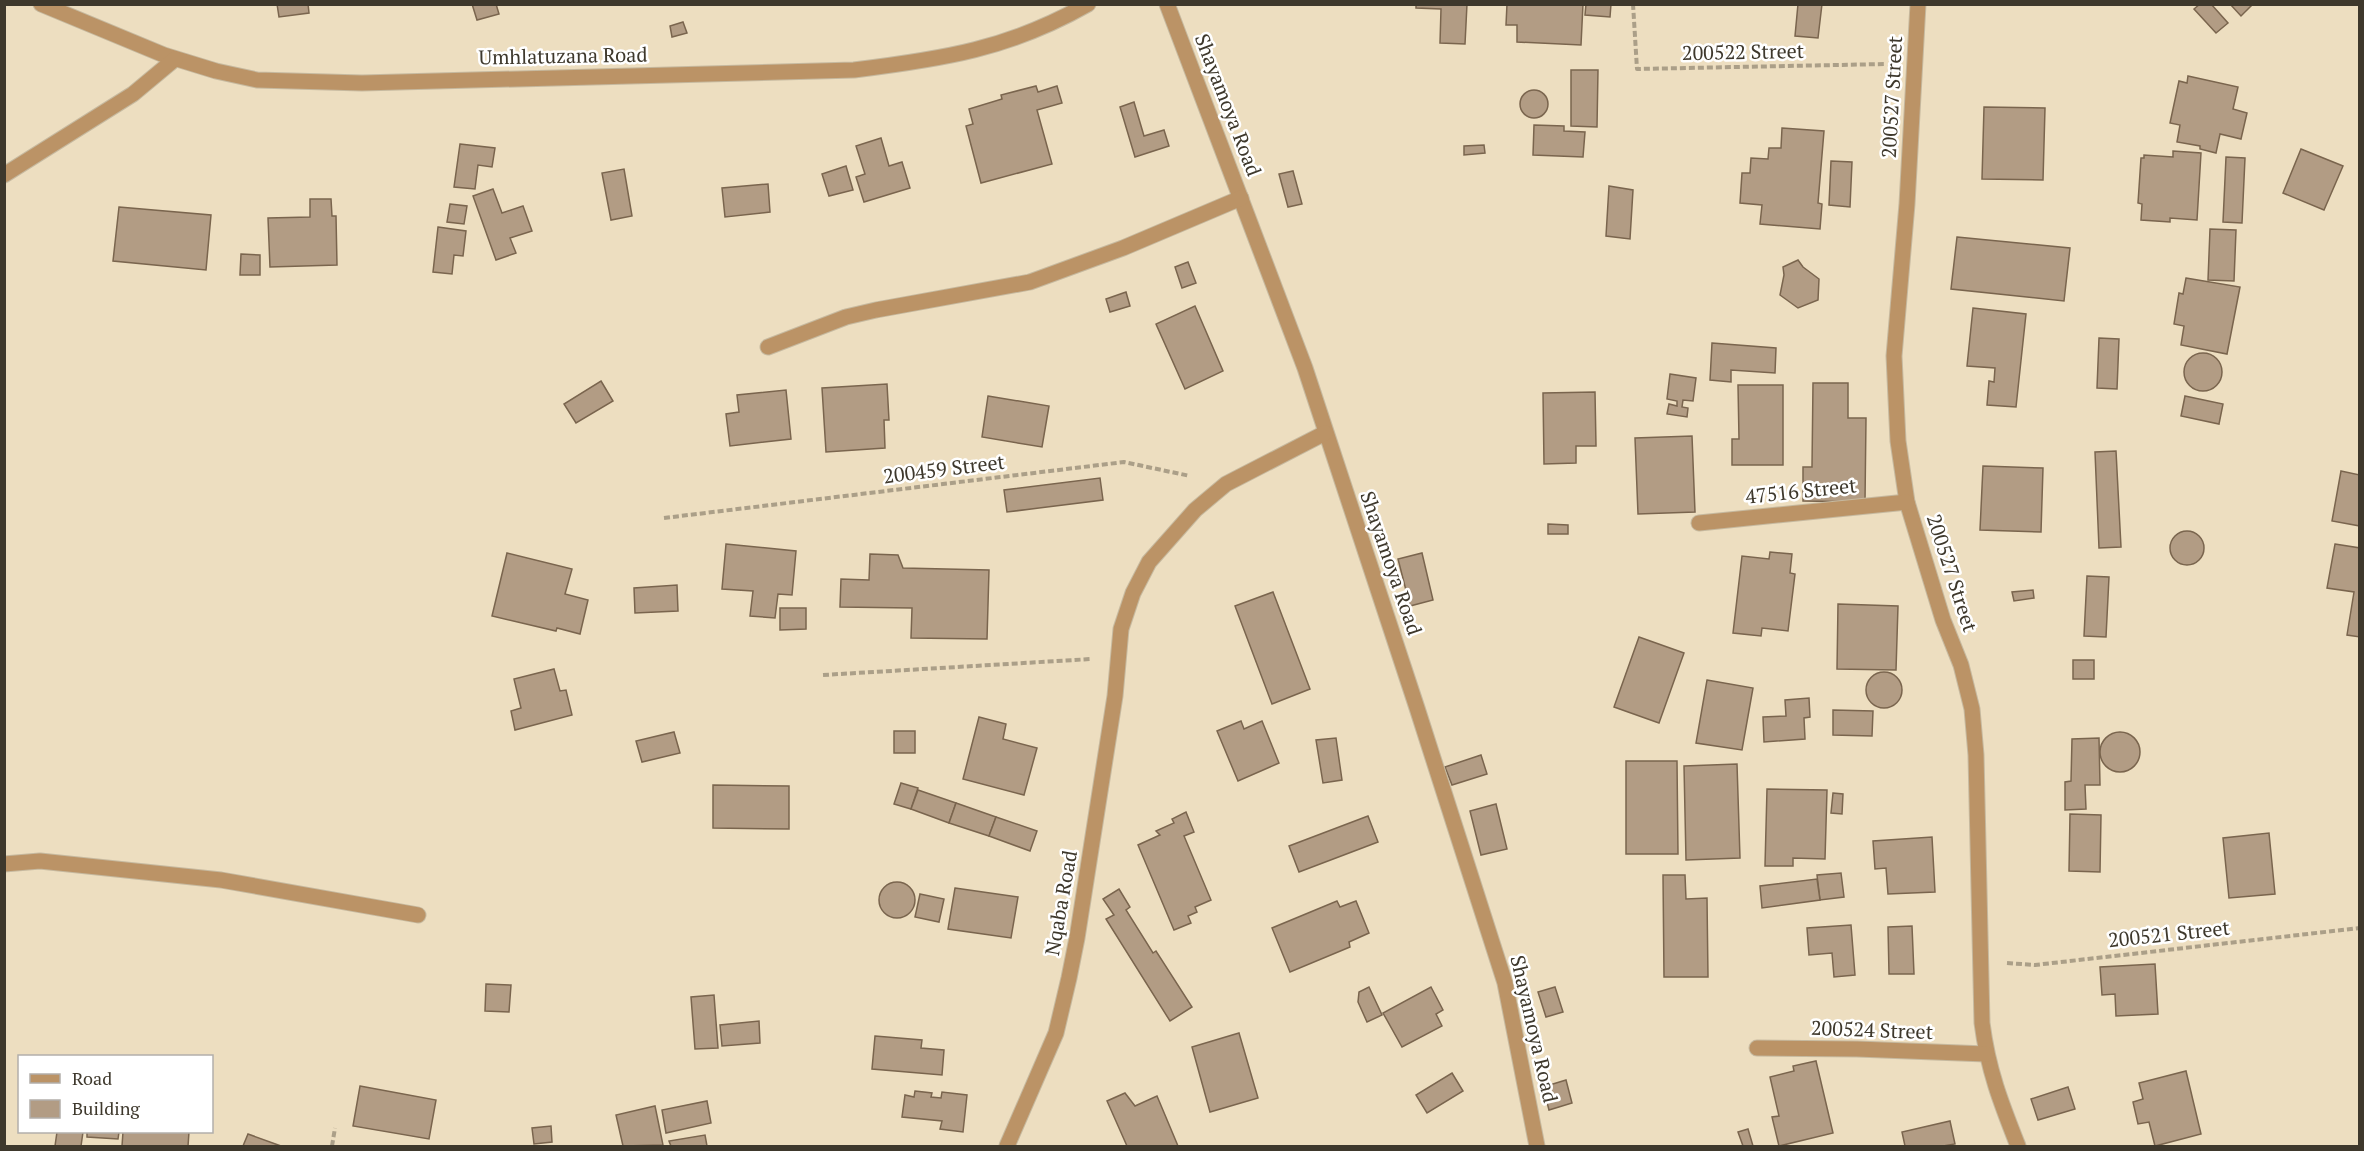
<svg xmlns="http://www.w3.org/2000/svg" width="2364" height="1151" viewBox="0 0 2364 1151" font-family="'PT Serif',serif">
<style>
.building{fill:#b29c84;stroke:#7a654e;stroke-width:1.5}
.lines{fill:none;stroke-linecap:round;stroke-linejoin:round}
.minor-casing{stroke:#c6b99f;stroke-width:17}
.path{stroke:#ab9f88;stroke-width:4;stroke-dasharray:6 3;stroke-linecap:butt}
.minor{stroke:#bb9366;stroke-width:15}
.labels{text-anchor:middle;stroke-width:5;stroke-linejoin:round;paint-order:stroke}
.street-label{font-size:20px;fill:#3e382c;stroke:#fff}
</style>
<rect width="100%" height="100%" fill="#eddec0"/>
<g class="building">
<path d="M 277,4 L 308,4 L 309,13 L 279,17 Z"/>
<path d="M 472,4 L 496,4 L 499,14 L 477,20 Z"/>
<path d="M 1416,4 L 1467,4 L 1465,44 L 1440,43 L 1441,9 L 1416,8 Z"/>
<path d="M 1507,4 L 1583,4 L 1581,45 L 1517,42 L 1517,25 L 1506,25 Z"/>
<path d="M 1586,4 L 1611,4 L 1610,17 L 1585,15 Z"/>
<path d="M 1798,4 L 1822,4 L 1818,38 L 1795,36 Z"/>
<path d="M 2200,4 L 2211,4 L 2228,23 L 2216,33 L 2194,9 Z"/>
<path d="M 2230,4 L 2253,4 L 2241,16 Z"/>
<path d="M 683,22 L 687,33 L 672,37 L 670,26 Z"/>
<path d="M 1571,70 L 1598,70 L 1597,127 L 1571,126 Z"/>
<path d="M 2188,76 L 2238,87 L 2233,109 L 2247,113 L 2241,139 L 2220,134 L 2216,153 L 2200,149 L 2200,146 L 2177,142 L 2180,125 L 2170,123 L 2179,81 L 2187,83 Z"/>
<path d="M 1036,86 L 1038,92 L 1057,86 L 1062,103 L 1037,110 L 1052,164 L 981,183 L 966,126 L 973,124 L 969,109 L 1002,99 L 1001,95 Z"/>
<circle cx="1534" cy="104" r="14"/>
<path d="M 1134,102 L 1144,136 L 1164,130 L 1169,146 L 1135,157 L 1120,107 Z"/>
<path d="M 1984,107 L 2045,108 L 2043,180 L 1982,179 Z"/>
<path d="M 1534,125 L 1564,126 L 1564,131 L 1585,132 L 1583,157 L 1533,155 Z"/>
<path d="M 1782,128 L 1824,131 L 1818,203 L 1822,204 L 1820,229 L 1760,224 L 1762,205 L 1740,203 L 1742,173 L 1750,173 L 1751,158 L 1768,159 L 1769,148 L 1781,148 Z"/>
<path d="M 881,138 L 889,166 L 902,162 L 910,188 L 864,202 L 856,177 L 865,174 L 856,146 Z"/>
<path d="M 460,144 L 495,148 L 492,167 L 478,165 L 475,189 L 454,187 Z"/>
<path d="M 1484,145 L 1485,153 L 1464,155 L 1464,146 Z"/>
<path d="M 2301,149 L 2343,166 L 2324,210 L 2283,193 Z"/>
<path d="M 2173,151 L 2201,153 L 2197,220 L 2170,218 L 2170,222 L 2141,220 L 2142,204 L 2138,203 L 2141,158 L 2144,158 L 2144,155 L 2173,157 Z"/>
<path d="M 2226,157 L 2245,158 L 2242,223 L 2223,222 Z"/>
<path d="M 1831,161 L 1852,162 L 1850,207 L 1829,205 Z"/>
<path d="M 846,166 L 853,190 L 829,196 L 822,174 Z"/>
<path d="M 624,169 L 632,216 L 611,220 L 602,173 Z"/>
<path d="M 1293,171 L 1302,204 L 1288,207 L 1279,174 Z"/>
<path d="M 768,184 L 770,212 L 725,217 L 722,188 Z"/>
<path d="M 1609,186 L 1633,190 L 1630,239 L 1606,236 Z"/>
<path d="M 493,189 L 502,213 L 523,206 L 532,231 L 510,238 L 516,253 L 496,260 L 473,196 Z"/>
<path d="M 310,199 L 331,199 L 332,216 L 336,216 L 337,265 L 270,267 L 268,218 L 310,217 Z"/>
<path d="M 450,204 L 467,206 L 464,224 L 447,222 Z"/>
<path d="M 119,207 L 211,215 L 206,270 L 113,261 Z"/>
<path d="M 438,227 L 466,231 L 463,256 L 454,255 L 452,274 L 433,272 Z"/>
<path d="M 2210,229 L 2236,230 L 2234,281 L 2208,280 Z"/>
<path d="M 1957,237 L 2070,248 L 2064,301 L 1951,289 Z"/>
<path d="M 241,254 L 260,255 L 260,275 L 240,275 Z"/>
<path d="M 1798,260 L 1803,267 L 1819,279 L 1818,300 L 1798,308 L 1780,295 L 1784,275 L 1783,267 Z"/>
<path d="M 1188,262 L 1196,283 L 1182,288 L 1175,267 Z"/>
<path d="M 2186,278 L 2240,287 L 2227,354 L 2181,345 L 2184,326 L 2174,324 L 2179,293 L 2183,294 Z"/>
<path d="M 1126,292 L 1130,306 L 1110,312 L 1106,299 Z"/>
<path d="M 1195,306 L 1223,371 L 1185,389 L 1156,324 Z"/>
<path d="M 1973,308 L 2026,314 L 2016,407 L 1987,405 L 1989,381 L 1994,382 L 1995,368 L 1967,366 Z"/>
<path d="M 2099,338 L 2119,339 L 2117,389 L 2097,388 Z"/>
<path d="M 1712,343 L 1776,348 L 1775,373 L 1731,370 L 1731,382 L 1710,380 Z"/>
<circle cx="2203" cy="372" r="19"/>
<path d="M 1670,374 L 1696,378 L 1693,401 L 1683,400 L 1682,407 L 1688,408 L 1687,417 L 1667,414 L 1669,404 L 1677,406 L 1677,401 L 1667,399 Z"/>
<path d="M 601,381 L 613,401 L 576,423 L 564,404 Z"/>
<path d="M 1813,383 L 1848,383 L 1848,418 L 1866,418 L 1865,502 L 1803,501 L 1803,467 L 1812,467 Z"/>
<path d="M 887,384 L 889,420 L 884,420 L 885,448 L 826,452 L 822,388 Z"/>
<path d="M 1738,385 L 1783,385 L 1783,465 L 1732,465 L 1732,439 L 1739,439 Z"/>
<path d="M 786,390 L 791,439 L 730,446 L 726,414 L 739,412 L 737,395 Z"/>
<path d="M 1595,392 L 1596,446 L 1576,446 L 1576,463 L 1544,464 L 1543,393 Z"/>
<path d="M 988,396 L 1049,406 L 1042,447 L 982,437 Z"/>
<path d="M 2185,396 L 2223,404 L 2219,424 L 2181,416 Z"/>
<path d="M 1692,436 L 1695,512 L 1638,514 L 1635,438 Z"/>
<path d="M 2116,451 L 2121,547 L 2099,548 L 2095,452 Z"/>
<path d="M 1983,466 L 2043,468 L 2041,532 L 1980,530 Z"/>
<path d="M 2341,471 L 2360,475 L 2360,526 L 2332,521 Z"/>
<path d="M 1100,478 L 1103,500 L 1007,512 L 1004,490 Z"/>
<path d="M 1548,524 L 1568,525 L 1568,534 L 1548,534 Z"/>
<circle cx="2187" cy="548" r="17"/>
<path d="M 726,544 L 796,551 L 792,595 L 778,594 L 775,618 L 750,616 L 753,591 L 722,589 Z"/>
<path d="M 2335,544 L 2360,548 L 2360,637 L 2347,635 L 2354,592 L 2327,588 Z"/>
<path d="M 1770,552 L 1792,554 L 1790,573 L 1795,574 L 1788,631 L 1762,628 L 1761,636 L 1733,633 L 1742,556 L 1769,559 Z"/>
<path d="M 507,553 L 572,569 L 565,594 L 588,600 L 580,634 L 557,628 L 556,631 L 492,616 Z"/>
<path d="M 1422,553 L 1433,600 L 1410,606 L 1398,559 Z"/>
<path d="M 870,554 L 898,555 L 903,568 L 989,570 L 987,639 L 911,638 L 912,608 L 840,607 L 841,579 L 869,580 Z"/>
<path d="M 2087,576 L 2109,577 L 2106,637 L 2084,636 Z"/>
<path d="M 677,585 L 678,611 L 635,613 L 634,588 Z"/>
<path d="M 2033,590 L 2034,598 L 2014,601 L 2012,592 Z"/>
<path d="M 1273,592 L 1310,689 L 1272,704 L 1235,606 Z"/>
<path d="M 1838,604 L 1898,606 L 1896,670 L 1837,669 Z"/>
<path d="M 780,608 L 806,608 L 806,629 L 780,630 Z"/>
<path d="M 1639,637 L 1684,653 L 1659,723 L 1614,707 Z"/>
<rect x="2073" y="660" width="21" height="19"/>
<path d="M 554,669 L 560,691 L 566,690 L 572,715 L 515,730 L 511,711 L 521,708 L 514,679 Z"/>
<circle cx="1884" cy="690" r="18"/>
<path d="M 1707,680 L 1753,688 L 1742,750 L 1696,743 Z"/>
<path d="M 1809,698 L 1810,717 L 1804,718 L 1805,739 L 1764,742 L 1763,717 L 1786,716 L 1785,700 Z"/>
<path d="M 1833,710 L 1873,711 L 1872,736 L 1833,735 Z"/>
<path d="M 979,717 L 1006,724 L 1003,739 L 1037,748 L 1024,795 L 963,779 Z"/>
<path d="M 1241,721 L 1244,729 L 1262,721 L 1279,763 L 1238,781 L 1217,731 Z"/>
<rect x="894" y="731" width="21" height="22"/>
<circle cx="2120" cy="752" r="20"/>
<path d="M 674,732 L 680,753 L 642,762 L 636,741 Z"/>
<path d="M 1336,738 L 1342,780 L 1323,783 L 1316,740 Z"/>
<path d="M 2099,738 L 2100,785 L 2085,785 L 2086,809 L 2065,810 L 2065,782 L 2071,781 L 2072,739 Z"/>
<path d="M 1481,755 L 1487,774 L 1452,785 L 1445,767 Z"/>
<path d="M 1626,761 L 1677,761 L 1678,854 L 1626,854 Z"/>
<path d="M 1737,764 L 1740,858 L 1686,860 L 1684,766 Z"/>
<path d="M 901,783 L 918,788 L 911,809 L 894,804 Z"/>
<path d="M 713,785 L 789,786 L 789,829 L 713,828 Z"/>
<path d="M 1767,789 L 1827,790 L 1825,859 L 1793,858 L 1793,866 L 1765,866 Z"/>
<path d="M 918,790 L 956,803 L 949,823 L 911,809 Z"/>
<path d="M 1833,793 L 1843,794 L 1842,814 L 1831,813 Z"/>
<path d="M 956,803 L 996,817 L 989,836 L 949,823 Z"/>
<path d="M 1496,804 L 1507,849 L 1481,855 L 1470,811 Z"/>
<path d="M 1186,812 L 1194,832 L 1184,836 L 1211,900 L 1195,907 L 1197,912 L 1188,916 L 1191,923 L 1174,930 L 1138,845 L 1160,835 L 1156,831 L 1174,823 L 1172,819 Z"/>
<path d="M 2070,814 L 2101,815 L 2100,872 L 2069,871 Z"/>
<path d="M 1368,816 L 1378,842 L 1299,872 L 1289,846 Z"/>
<path d="M 996,817 L 1037,831 L 1030,851 L 989,836 Z"/>
<path d="M 2269,833 L 2275,894 L 2229,898 L 2223,838 Z"/>
<path d="M 1932,837 L 1935,892 L 1888,894 L 1886,868 L 1875,869 L 1873,841 Z"/>
<path d="M 1841,873 L 1844,897 L 1820,900 L 1817,875 Z"/>
<path d="M 1663,875 L 1685,875 L 1686,899 L 1707,898 L 1708,977 L 1664,977 Z"/>
<path d="M 1817,879 L 1820,900 L 1762,908 L 1760,886 Z"/>
<circle cx="897" cy="900" r="18"/>
<path d="M 955,888 L 1018,897 L 1011,938 L 948,929 Z"/>
<path d="M 1119,889 L 1130,907 L 1126,910 L 1153,953 L 1156,951 L 1192,1007 L 1170,1021 L 1106,919 L 1114,915 L 1103,899 Z"/>
<path d="M 920,894 L 944,899 L 939,922 L 915,917 Z"/>
<path d="M 1337,901 L 1340,907 L 1356,901 L 1369,933 L 1349,942 L 1350,947 L 1290,972 L 1272,928 Z"/>
<path d="M 1851,925 L 1855,975 L 1834,977 L 1832,953 L 1809,955 L 1807,928 Z"/>
<path d="M 1912,926 L 1914,974 L 1889,974 L 1888,927 Z"/>
<path d="M 2155,964 L 2158,1014 L 2116,1016 L 2115,994 L 2102,995 L 2100,967 Z"/>
<path d="M 486,984 L 511,985 L 509,1012 L 485,1011 Z"/>
<path d="M 1369,987 L 1382,1015 L 1367,1022 L 1358,1002 L 1359,992 Z"/>
<path d="M 1431,987 L 1443,1010 L 1436,1014 L 1442,1026 L 1402,1047 L 1383,1013 Z"/>
<path d="M 1555,987 L 1563,1012 L 1546,1017 L 1538,992 Z"/>
<path d="M 714,995 L 718,1048 L 695,1049 L 691,997 Z"/>
<path d="M 759,1021 L 760,1043 L 722,1046 L 720,1025 Z"/>
<path d="M 1239,1033 L 1258,1098 L 1210,1112 L 1192,1047 Z"/>
<path d="M 875,1036 L 922,1040 L 921,1048 L 944,1050 L 942,1075 L 872,1069 Z"/>
<path d="M 1816,1061 L 1833,1133 L 1779,1146 L 1772,1117 L 1779,1116 L 1770,1077 L 1794,1071 L 1793,1066 Z"/>
<path d="M 2186,1071 L 2201,1134 L 2155,1146 L 2149,1122 L 2138,1124 L 2133,1102 L 2143,1099 L 2139,1083 Z"/>
<path d="M 1452,1073 L 1463,1091 L 1427,1113 L 1416,1095 Z"/>
<path d="M 1566,1080 L 1572,1103 L 1549,1110 L 1543,1087 Z"/>
<path d="M 360,1086 L 436,1100 L 429,1139 L 353,1126 Z"/>
<path d="M 2068,1087 L 2075,1109 L 2038,1120 L 2031,1099 Z"/>
<path d="M 915,1091 L 932,1093 L 931,1097 L 941,1098 L 942,1092 L 967,1095 L 963,1132 L 940,1129 L 942,1121 L 902,1117 L 905,1095 L 914,1097 Z"/>
<path d="M 1125,1093 L 1135,1106 L 1157,1096 L 1178,1146 L 1127,1146 L 1107,1101 Z"/>
<path d="M 707,1101 L 711,1123 L 666,1133 L 662,1110 Z"/>
<path d="M 655,1106 L 663,1145 L 623,1146 L 616,1115 Z"/>
<path d="M 1950,1121 L 1955,1144 L 1943,1146 L 1905,1146 L 1902,1132 Z"/>
<path d="M 551,1126 L 552,1142 L 534,1144 L 532,1128 Z"/>
<path d="M 1748,1129 L 1753,1146 L 1743,1146 L 1738,1132 Z"/>
<path d="M 57,1132 L 83,1132 L 81,1146 L 55,1146 Z"/>
<path d="M 87,1132 L 119,1132 L 118,1139 L 87,1137 Z"/>
<path d="M 123,1132 L 189,1132 L 188,1146 L 122,1146 Z"/>
<path d="M 248,1134 L 281,1146 L 243,1146 Z"/>
<path d="M 705,1135 L 707,1146 L 671,1146 L 669,1141 Z"/>
</g>
<g class="lines">
<defs>
<g id="minor">
<path d="M 41,4 L 164,55 L 216,71 L 257,80 L 362,83 L 854,70 C 943,59 1009,49 1088,4"/>
<path d="M 1167,4 L 1305,368 L 1417,708 L 1505,983 L 1537,1146"/>
<path d="M 1918,4 L 1907,204 L 1894,356 L 1898,441 L 1907,502 L 1943,620 L 1961,665 L 1972,709 L 1976,755 L 1982,1023 C 1988,1070 2001,1103 2018,1146"/>
<path d="M 4,175 L 133,94 L 175,59"/>
<path d="M 768,347 L 846,317 L 876,310 L 1030,282 L 1123,248 L 1241,198"/>
<path d="M 1699,523 L 1907,502"/>
<path d="M 4,864 L 40,861 L 221,880 L 418,915"/>
<path d="M 1757,1048 L 1857,1049 L 1986,1054"/>
<path d="M 1007,1146 L 1056,1033 L 1069,978 L 1077,938 L 1115,696 L 1121,629 L 1133,593 L 1149,562 L 1195,510 L 1226,484 L 1325,433"/>
</g>
</defs>
<use href="#minor" class="minor-casing"/>
<g class="path">
<path d="M 1633,4 L 1637,69 L 1886,64"/>
<path d="M 664,518 L 1124,462 L 1190,476"/>
<path d="M 823,675 L 1091,659"/>
<path d="M 2007,963 L 2035,965 L 2360,928"/>
<path d="M 332,1146 L 335,1128"/>
</g>
<use href="#minor" class="minor"/>
</g>
<g class="labels">
<g class="street-label">
<text transform="translate(1743 52) rotate(-1)" y="7">200522 Street</text>
<text transform="translate(563 56) rotate(-1)" y="7">Umhlatuzana Road</text>
<text transform="translate(1892 97) rotate(-87)" y="7">200527 Street</text>
<text transform="translate(1228 105) rotate(69)" y="7">Shayamoya Road</text>
<text transform="translate(944 469) rotate(-7)" y="7">200459 Street</text>
<text transform="translate(1801 491) rotate(-6)" y="7">47516 Street</text>
<text transform="translate(1391 563) rotate(71)" y="7">Shayamoya Road</text>
<text transform="translate(1952 573) rotate(72)" y="7">200527 Street</text>
<text transform="translate(1061 903) rotate(-80)" y="7">Nqaba Road</text>
<text transform="translate(2169 934) rotate(-6)" y="7">200521 Street</text>
<text transform="translate(1534 1029) rotate(77)" y="7">Shayamoya Road</text>
<text transform="translate(1872 1030) rotate(2)" y="7">200524 Street</text>
</g>
</g>
<rect width="2364" height="1151" fill="none" stroke="#3e382c" stroke-width="12"/>
<rect x="18" y="1055" width="195" height="78" fill="#ffffff" stroke="#b2afab" stroke-width="1.5"/>
<rect x="30" y="1074" width="30" height="9" fill="#bb9366" stroke="#b2afab" stroke-width="1.5"/>
<text x="72" y="1085" font-size="18" fill="#3e382c">Road</text>
<rect x="30" y="1100" width="30" height="18" fill="#b29c84" stroke="#b2afab" stroke-width="1.5"/>
<text x="72" y="1115" font-size="18" fill="#3e382c">Building</text>
</svg>
